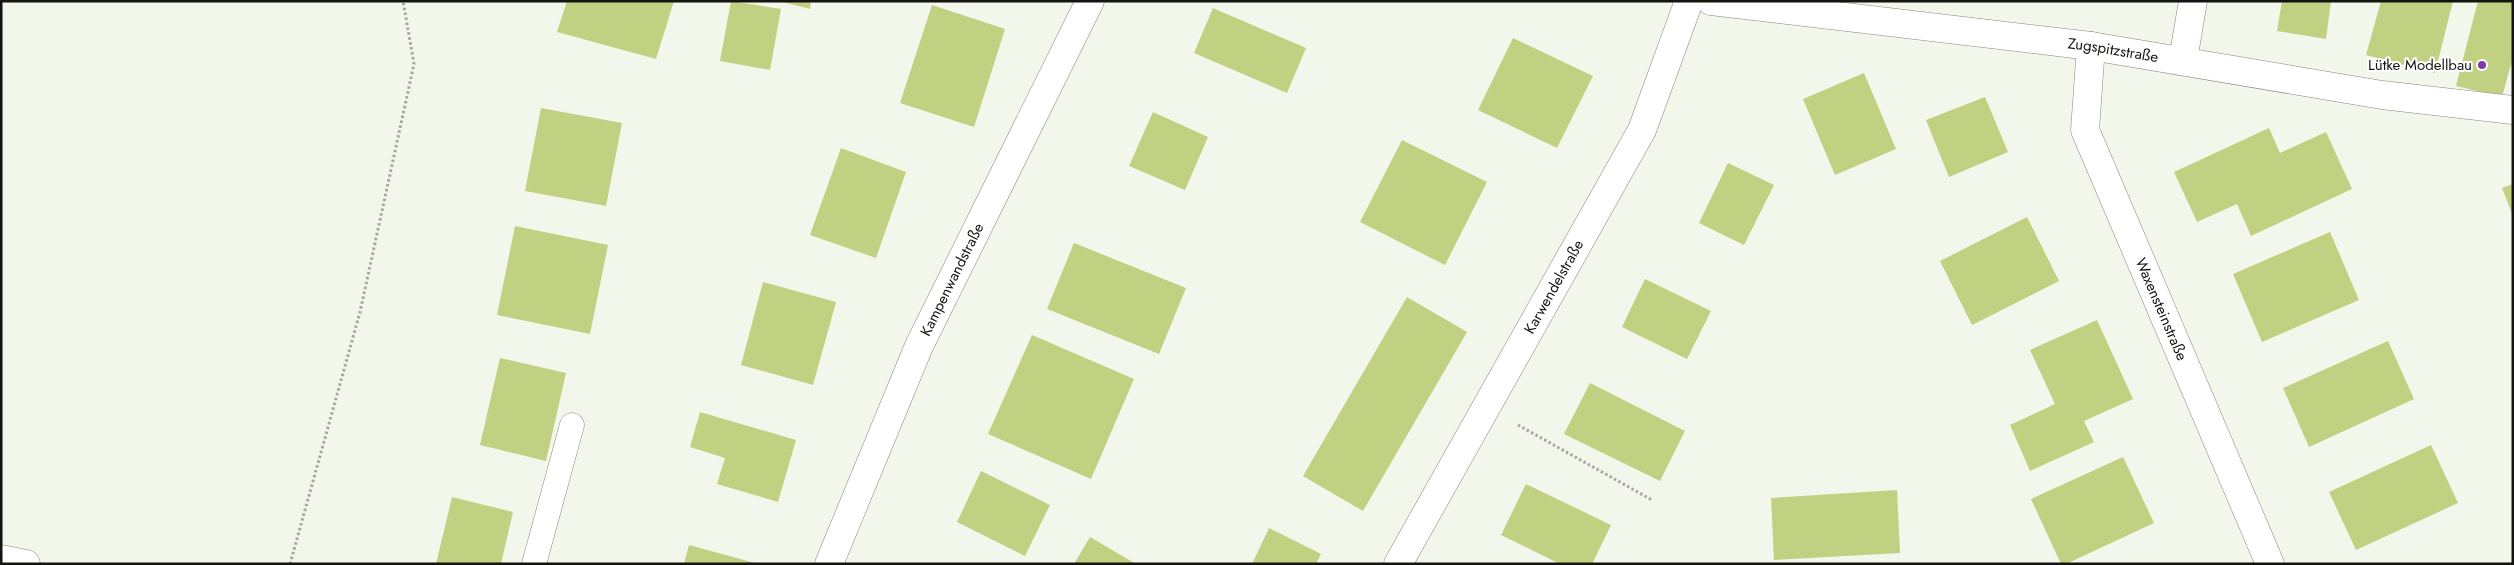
<svg xmlns="http://www.w3.org/2000/svg" width="2514" height="565" viewBox="0 0 2514 565" font-family="Jost,sans-serif">
<style>
.building{fill:#c1d182}
.lines{fill:none;stroke-linecap:round;stroke-linejoin:round}
.lane-casing{stroke:#86887f;stroke-width:25}
.street-casing{stroke:#86887f;stroke-width:29}
.path{stroke:#a6a8a0;stroke-width:3;stroke-dasharray:2.5 2.5;stroke-linecap:butt}
.lane{stroke:#fff;stroke-width:24}
.street{stroke:#fff;stroke-width:28}
.poi-dot{fill:#8038aa;stroke:#fff;stroke-width:2}
.labels{text-anchor:middle;stroke-width:4;stroke-linejoin:round;paint-order:stroke}
.street-label{font-size:15px;fill:#141511;stroke:#fff}
.poi-label{font-size:15px;fill:#141511;stroke:#fff;text-anchor:end}
</style>
<rect width="100%" height="100%" fill="#f3f6eb"/>
<g class="building">
<path d="M 567,1 L 674,1 L 656,59 L 557,32 Z"/>
<path d="M 731,1 L 781,9 L 770,70 L 720,61 Z"/>
<path d="M 779,1 L 811,1 L 810,9 Z"/>
<path d="M 2282,1 L 2331,1 L 2326,39 L 2277,31 Z"/>
<path d="M 2381,1 L 2453,1 L 2435,73 L 2366,55 Z"/>
<path d="M 2478,1 L 2513,1 L 2513,57 L 2502,97 L 2456,86 Z"/>
<path d="M 932,5 L 1005,29 L 974,127 L 900,103 Z"/>
<path d="M 1213,8 L 1306,48 L 1287,93 L 1194,53 Z"/>
<path d="M 1513,38 L 1593,76 L 1557,148 L 1478,110 Z"/>
<path d="M 1864,73 L 1896,149 L 1835,175 L 1803,99 Z"/>
<path d="M 1985,97 L 2008,152 L 1949,177 L 1926,120 Z"/>
<path d="M 541,108 L 622,123 L 606,206 L 525,191 Z"/>
<path d="M 1153,112 L 1208,137 L 1185,190 L 1129,166 Z"/>
<path d="M 2269,128 L 2280,153 L 2326,132 L 2352,189 L 2251,236 L 2237,204 L 2197,222 L 2174,172 Z"/>
<path d="M 1402,140 L 1487,182 L 1445,265 L 1360,222 Z"/>
<path d="M 841,148 L 906,172 L 876,258 L 810,235 Z"/>
<path d="M 1728,163 L 1774,185 L 1744,245 L 1699,223 Z"/>
<path d="M 2513,184 L 2513,216 L 2502,188 Z"/>
<path d="M 2027,217 L 2059,281 L 1972,325 L 1940,261 Z"/>
<path d="M 515,226 L 608,245 L 590,334 L 497,315 Z"/>
<path d="M 2330,232 L 2359,300 L 2262,342 L 2233,274 Z"/>
<path d="M 1074,243 L 1186,288 L 1159,354 L 1047,309 Z"/>
<path d="M 1645,279 L 1711,311 L 1687,359 L 1622,327 Z"/>
<path d="M 763,282 L 836,302 L 813,385 L 741,365 Z"/>
<path d="M 1407,297 L 1467,332 L 1363,511 L 1303,476 Z"/>
<path d="M 2097,320 L 2133,399 L 2084,421 L 2094,442 L 2030,471 L 2010,425 L 2055,404 L 2030,350 Z"/>
<path d="M 1032,335 L 1134,379 L 1091,479 L 988,434 Z"/>
<path d="M 2388,341 L 2414,399 L 2309,447 L 2283,388 Z"/>
<path d="M 500,358 L 566,373 L 546,461 L 480,445 Z"/>
<path d="M 1590,383 L 1685,431 L 1660,481 L 1564,434 Z"/>
<path d="M 700,412 L 796,440 L 778,502 L 717,484 L 725,458 L 690,447 Z"/>
<path d="M 2431,445 L 2458,503 L 2356,550 L 2329,492 Z"/>
<path d="M 2123,457 L 2154,523 L 2066,564 L 2061,564 L 2031,499 Z"/>
<path d="M 981,471 L 1050,505 L 1025,556 L 957,522 Z"/>
<path d="M 1526,484 L 1611,525 L 1592,564 L 1560,564 L 1501,535 Z"/>
<path d="M 1897,490 L 1900,553 L 1774,560 L 1771,498 Z"/>
<path d="M 452,497 L 513,512 L 501,564 L 436,564 Z"/>
<path d="M 1269,528 L 1321,554 L 1316,564 L 1252,564 Z"/>
<path d="M 1090,537 L 1136,564 L 1074,564 Z"/>
<path d="M 689,545 L 755,563 L 755,564 L 684,564 Z"/>
</g>
<g class="lines">
<defs>
<path id="lane" d="M 534,564 L 572,425"/>
<g id="street">
<path id="s1" d="M 1711,1 L 2091,46 L 2382,95 L 2513,110"/>
<path id="s2" d="M 2091,46 L 2085,130 L 2270,564"/>
<path d="M 2183,60 L 2193,1"/>
<path d="M 1,559 L 26,564"/>
<path id="s3" d="M 829,564 L 919,346 L 1090,1"/>
<path id="s4" d="M 1398,564 L 1642,130 L 1689,1"/>
</g>
</defs>
<use href="#lane" class="lane-casing"/>
<use href="#street" class="street-casing"/>
<g class="path">
<path d="M 1518,425 L 1652,500"/>
<path d="M 290,564 L 360,312 L 414,64 L 403,1"/>
</g>
<use href="#lane" class="lane"/>
<use href="#street" class="street"/>
</g>
<circle class="poi-dot" cx="2482" cy="65" r="5"/>
<g class="labels">
<g class="street-label">
<text dy="5" stroke="none"><textPath href="#s1" startOffset="405">Zugspitzstraße</textPath></text>
<text dy="5" stroke="none"><textPath href="#s3" startOffset="310">Kampenwandstraße</textPath></text>
<text dy="5" stroke="none"><textPath href="#s4" startOffset="318">Karwendelstraße</textPath></text>
<text dy="5" stroke="none"><textPath href="#s2" startOffset="279">Waxensteinstraße</textPath></text>
</g>
<g class="poi-label">
<text x="2472" y="70">Lütke Modellbau</text>
</g>
</g>
<rect width="2514" height="565" fill="none" stroke="#141511" stroke-width="5"/>
</svg>
